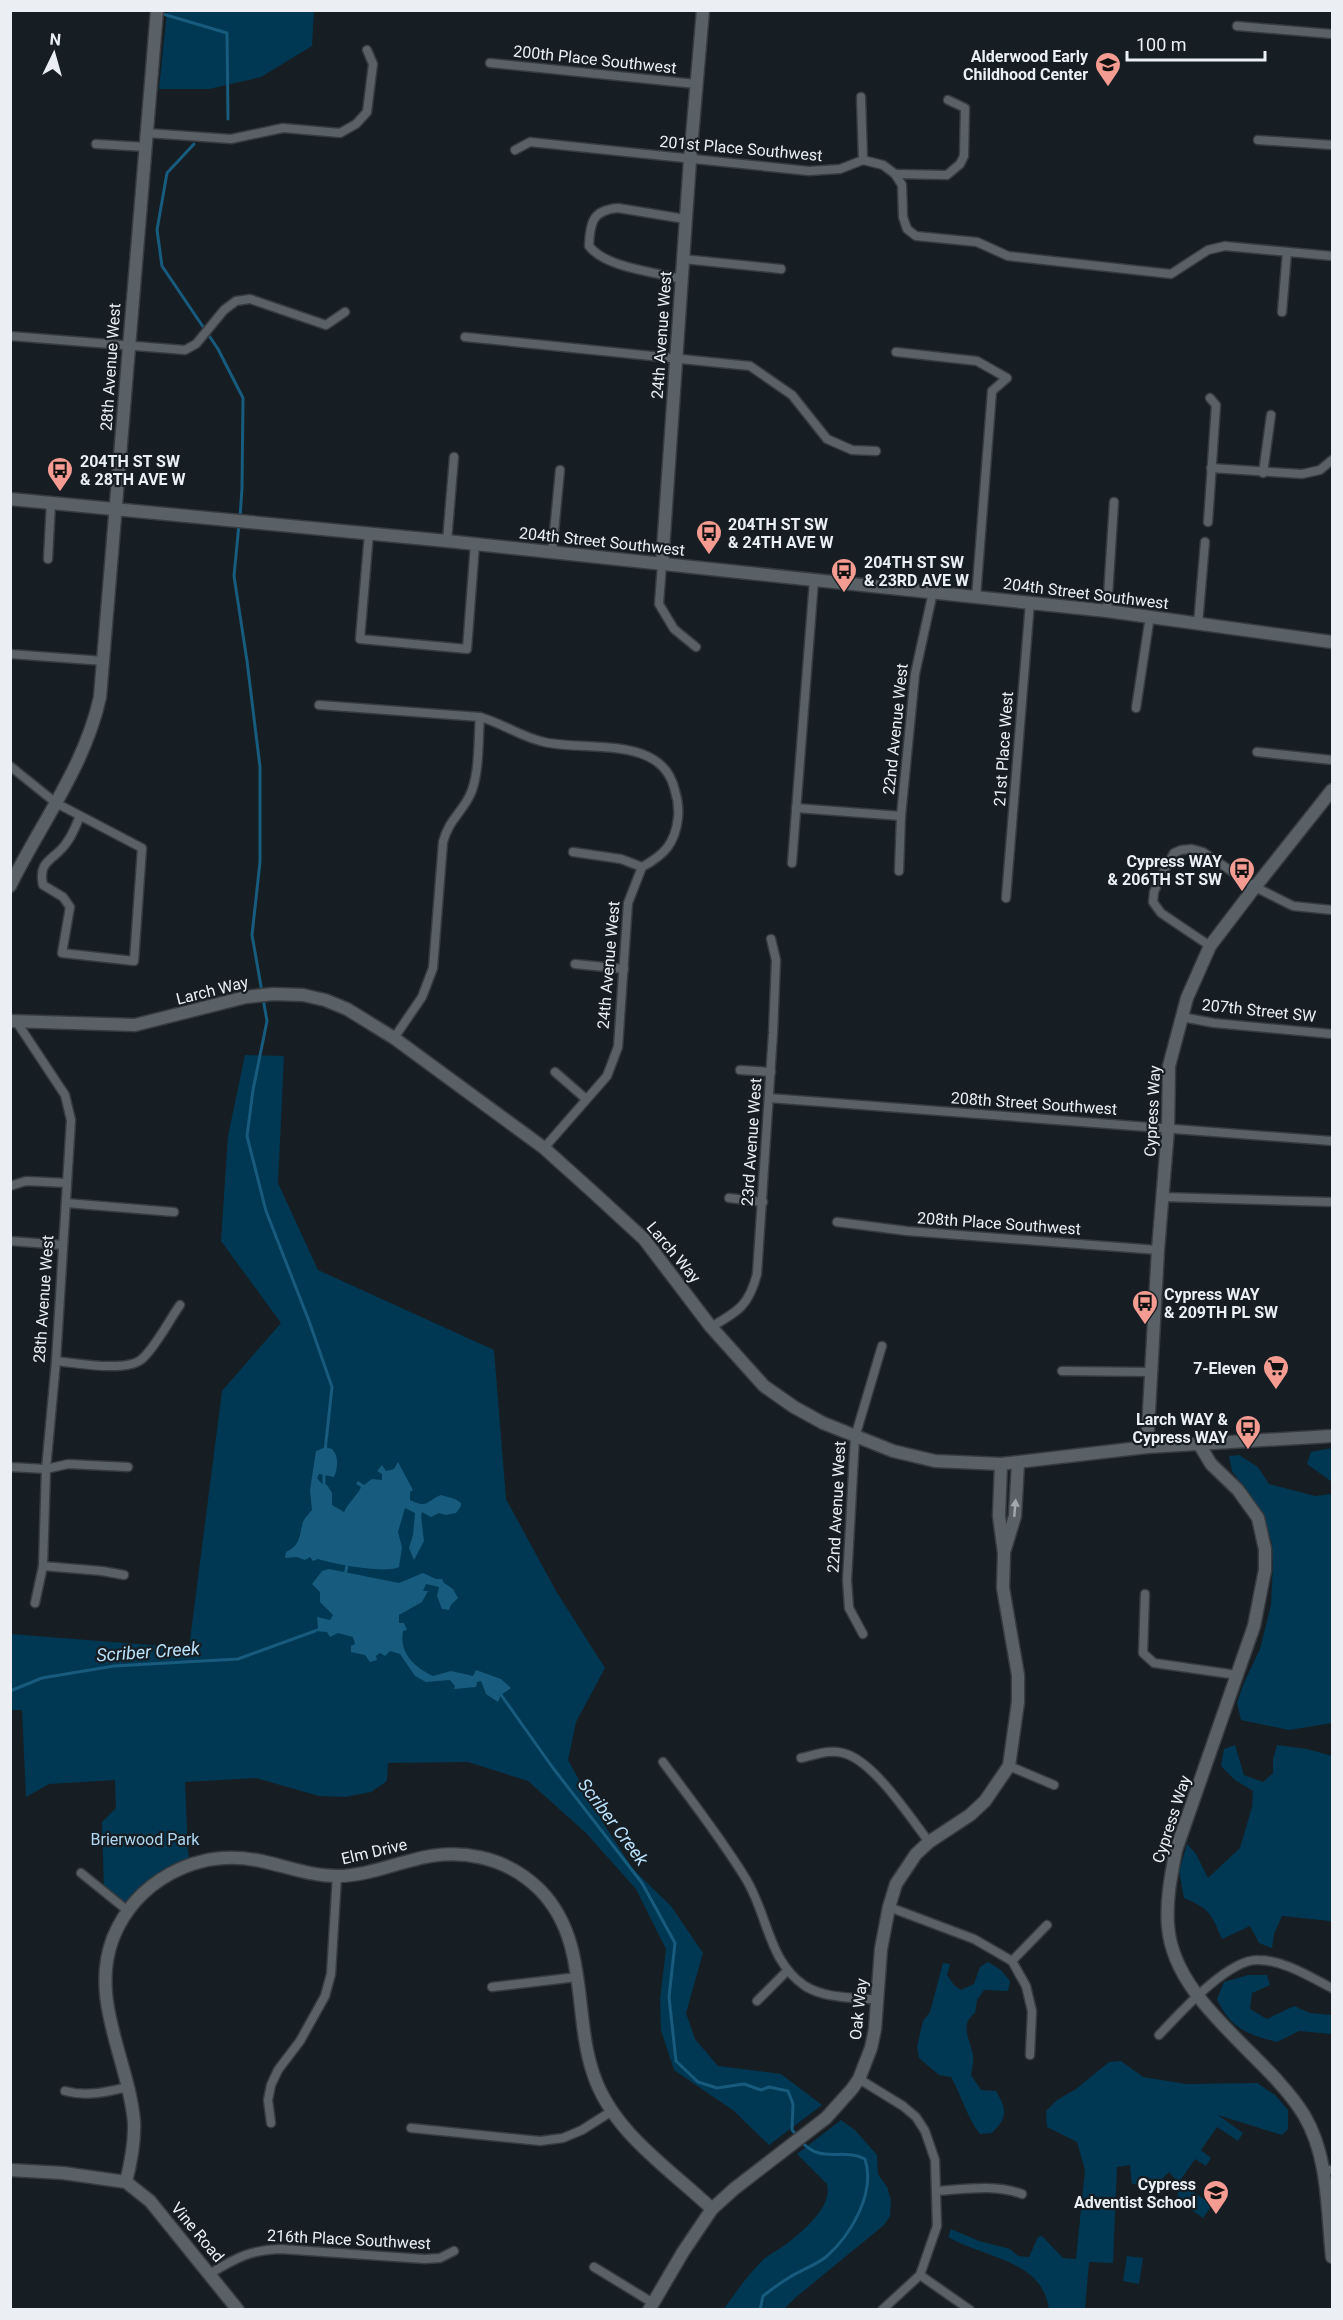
<svg xmlns="http://www.w3.org/2000/svg" width="1343" height="2320" viewBox="0 0 1343 2320" font-family="Roboto,sans-serif">
<style>
.green{fill:#003853}
.water{fill:#175b7e}
.lines{fill:none;stroke-linecap:round;stroke-linejoin:round}
.stream{stroke:#175b7e;stroke-width:3}
.street-casing{stroke:#373b3f;stroke-width:11}
.secondary-casing{stroke:#373b3f;stroke-width:15}
.street{stroke:#596167;stroke-width:8}
.secondary{stroke:#596167;stroke-width:12}
.oneway{fill:#a2a8ad}
.labels{text-anchor:middle;stroke-width:4.5;stroke-linejoin:round;paint-order:stroke}
.poi-label{font-size:16px;font-weight:bold;fill:#ebeff3;stroke:#171e23;text-anchor:end}
.street-label{font-size:16px;fill:#ebeff3;stroke:#171e23}
.park-label{font-size:16px;fill:#afd7f1;stroke:#171e23}
.water-label{font-size:18px;font-style:italic;fill:#b9e1fb;stroke:#171e23}
</style>
<rect width="100%" height="100%" fill="#171e23"/>
<g class="green">
<path d="M 167,11 L 314,11 L 312,46 L 261,77 L 209,89 L 159,89 Z"/>
<path d="M 245,1055 L 284,1056 L 278,1183 L 318,1270 L 494,1350 L 506,1499 L 556,1591 L 605,1668 L 576,1722 L 568,1760 L 602,1821 L 633,1869 L 671,1906 L 703,1953 L 686,2013 L 695,2039 L 718,2066 L 781,2074 L 822,2105 L 769,2145 L 734,2111 L 674,2070 L 661,2030 L 660,1999 L 666,1949 L 636,1889 L 585,1832 L 528,1781 L 468,1762 L 388,1763 L 387,1781 L 371,1792 L 345,1797 L 319,1796 L 256,1778 L 185,1782 L 188,1852 L 191,1864 L 128,1911 L 104,1891 L 102,1822 L 116,1808 L 115,1780 L 49,1784 L 26,1797 L 22,1710 L 11,1710 L 10,1634 L 189,1648 L 222,1391 L 281,1323 L 221,1241 L 228,1136 Z"/>
<path d="M 1332,1448 L 1332,1482 L 1307,1464 L 1311,1452 Z"/>
<path d="M 1239,1455 L 1258,1467 L 1269,1484 L 1315,1496 L 1332,1494 L 1332,1723 L 1289,1730 L 1241,1720 L 1237,1703 L 1243,1685 L 1260,1649 L 1271,1605 L 1273,1566 L 1272,1543 L 1262,1513 L 1232,1471 L 1229,1456 Z"/>
<path d="M 1235,1745 L 1244,1775 L 1263,1782 L 1273,1773 L 1273,1760 L 1277,1745 L 1307,1749 L 1332,1756 L 1332,1923 L 1330,1921 L 1282,1916 L 1274,1934 L 1272,1948 L 1259,1943 L 1250,1926 L 1222,1939 C 1211,1913 1210,1909 1184,1898 L 1179,1871 L 1187,1844 L 1196,1854 L 1208,1878 L 1240,1848 L 1252,1807 L 1253,1791 L 1235,1780 L 1221,1766 L 1224,1749 Z"/>
<path d="M 988,1962 L 1001,1970 L 1010,1981 L 1008,1991 L 984,1990 L 977,2000 L 975,2013 C 959,2025 970,2039 973,2055 C 974,2061 972,2068 971,2075 L 981,2090 L 996,2091 C 1007,2110 1008,2117 992,2133 L 980,2134 C 967,2118 962,2096 951,2077 L 939,2075 L 919,2058 L 917,2047 L 923,2021 L 930,2012 L 943,1963 L 950,1964 L 947,1975 L 954,1985 L 961,1990 L 974,1984 L 980,1967 Z"/>
<path d="M 1248,1975 L 1267,1975 L 1270,1985 L 1252,1993 L 1250,2009 L 1267,2019 L 1294,2006 L 1310,2013 L 1332,2015 L 1332,2034 L 1299,2031 L 1277,2042 C 1247,2034 1231,2029 1217,1999 L 1224,1982 Z"/>
<path d="M 1121,2061 L 1143,2077 L 1186,2084 L 1257,2083 L 1275,2095 L 1288,2110 L 1288,2129 L 1282,2135 L 1218,2115 L 1243,2133 L 1238,2141 L 1217,2127 L 1201,2150 L 1211,2158 L 1206,2166 L 1195,2159 L 1179,2182 L 1212,2205 L 1203,2218 L 1178,2200 L 1177,2201 L 1179,2183 L 1169,2172 L 1158,2183 L 1159,2187 L 1149,2189 L 1146,2184 L 1132,2184 L 1130,2165 L 1117,2167 L 1113,2263 L 1089,2262 L 1085,2309 L 1049,2309 C 1042,2259 983,2258 948,2237 L 951,2229 L 979,2241 L 1010,2249 L 1018,2256 L 1029,2257 L 1038,2237 L 1042,2236 L 1063,2258 L 1076,2259 L 1085,2170 L 1077,2142 L 1047,2127 L 1046,2111 L 1057,2100 L 1076,2089 L 1109,2062 Z"/>
<path d="M 841,2120 L 855,2130 L 877,2155 L 878,2174 L 887,2187 L 891,2200 L 890,2216 L 884,2225 L 795,2298 L 784,2309 L 724,2309 C 735,2293 747,2276 761,2262 C 768,2254 779,2250 788,2243 C 803,2230 833,2207 827,2184 L 797,2154 Z"/>
<path d="M 1127,2256 L 1143,2258 L 1139,2284 L 1123,2281 Z"/>
</g>
<g class="water">
<path d="M 326,1447 L 332,1449 C 339,1456 338,1468 334,1477 L 319,1474 L 317,1478 L 322,1484 L 327,1485 L 332,1493 L 332,1505 L 344,1512 C 348,1503 359,1493 361,1487 L 356,1484 L 358,1481 L 364,1485 L 372,1479 L 382,1480 L 382,1474 L 377,1471 L 382,1465 L 386,1471 L 394,1469 L 398,1462 L 413,1490 L 410,1492 L 410,1500 C 428,1509 426,1501 441,1495 L 455,1499 L 461,1503 L 461,1506 L 456,1513 L 446,1515 L 439,1513 L 431,1517 L 422,1512 L 421,1516 L 424,1541 L 414,1560 L 409,1548 L 413,1535 L 415,1513 L 405,1508 L 398,1532 L 402,1547 L 399,1567 C 387,1574 333,1564 318,1559 L 313,1561 L 310,1557 L 305,1560 L 297,1557 L 285,1558 L 286,1552 C 301,1545 299,1536 303,1522 C 305,1517 309,1514 312,1510 L 310,1490 L 316,1451 Z"/>
<path d="M 329,1569 L 399,1583 L 423,1573 L 436,1579 L 442,1579 L 444,1583 L 453,1589 L 458,1598 L 451,1605 L 449,1610 L 442,1609 L 437,1596 L 439,1587 L 426,1584 L 423,1591 L 428,1591 L 422,1602 L 399,1615 L 399,1623 L 404,1623 L 407,1630 L 403,1631 C 399,1653 414,1667 433,1676 L 451,1671 L 473,1676 L 476,1670 L 501,1679 L 511,1688 L 501,1695 L 498,1702 L 486,1694 L 481,1681 L 477,1682 L 476,1687 L 454,1689 L 455,1686 L 450,1680 L 426,1682 L 415,1676 L 400,1654 L 390,1651 L 385,1656 L 380,1653 L 376,1656 L 377,1660 L 370,1662 L 365,1655 L 351,1652 L 351,1646 L 355,1644 L 353,1637 L 338,1633 L 330,1637 L 327,1632 L 313,1631 L 318,1628 L 317,1617 L 330,1620 L 333,1615 L 320,1602 L 320,1592 L 312,1584 L 322,1571 Z"/>
</g>
<g class="lines">
<g class="stream">
<path d="M 163,14 L 227,33 L 228,119"/>
<path d="M 194,144 L 167,173 L 157,230 L 162,266 L 218,349 L 243,398 L 242,488 L 240,518"/>
<path d="M 239,524 L 234,576 L 247,661 L 260,767 L 260,862 L 252,935 L 262,992"/>
<path d="M 263,998 L 267,1021 L 253,1090 L 247,1136 L 266,1211 L 309,1321 L 332,1387 L 325,1451"/>
<path d="M 324,1487 L 324,1473"/>
<path d="M 345,1575 L 348,1561"/>
<path d="M 10,1691 L 42,1678 L 114,1666 L 238,1659 L 315,1631"/>
<path d="M 499,1692 L 553,1768 L 642,1883 L 675,1943 L 669,1997 L 676,2061 L 698,2082 L 717,2088 L 744,2084 L 761,2090 L 769,2087 L 788,2091 L 793,2104 L 792,2130 L 797,2135"/>
<path d="M 760,2310 L 763,2296 C 772,2289 780,2283 790,2277 C 801,2270 816,2265 826,2257 C 851,2235 876,2193 865,2159 C 842,2147 821,2165 801,2141"/>
</g>
<defs>
<g id="street">
<path d="M 1237,26 L 1332,34"/>
<path d="M 490,63 L 696,84"/>
<path d="M 861,97 L 863,160"/>
<path d="M 147,133 L 231,139 L 283,128 L 340,133 L 356,124 L 367,112 L 373,64 L 367,50"/>
<path d="M 1258,140 L 1332,145"/>
<path d="M 96,144 L 146,147"/>
<path d="M 515,150 L 530,142 L 809,171 L 840,169 L 863,160 L 883,165 L 895,174 L 902,185 L 903,217 L 907,229 L 916,236 L 977,242 L 1008,256 L 1171,274 L 1208,250 L 1225,246 L 1332,256"/>
<path d="M 895,174 L 947,175 L 960,164 L 964,156 L 965,108 L 948,100"/>
<path d="M 683,259 L 781,269"/>
<path d="M 682,279 C 655,272 606,268 589,246 C 590,223 592,210 618,208 L 685,219"/>
<path d="M 1282,312 L 1287,252"/>
<path d="M 10,336 L 185,350 L 196,344 L 224,310 L 236,301 L 250,299 L 326,325 L 345,312"/>
<path d="M 465,337 L 750,366 L 792,395 L 827,439 L 852,450 L 876,451"/>
<path d="M 896,352 L 977,361 L 1007,378 L 992,391 L 976,597"/>
<path d="M 1211,468 L 1302,474 L 1320,470 L 1332,460"/>
<path d="M 1263,473 L 1271,415"/>
<path d="M 1208,522 L 1216,405 L 1210,398"/>
<path d="M 369,533 L 360,639 L 467,649 L 475,544"/>
<path d="M 447,541 L 454,457"/>
<path d="M 552,553 L 560,470"/>
<path d="M 48,559 L 51,502"/>
<path d="M 662,564 L 659,604 L 674,629 L 696,647"/>
<path d="M 1107,611 L 1114,502"/>
<path d="M 1198,624 L 1205,542"/>
<path d="M 10,654 L 104,661"/>
<path d="M 319,705 L 480,717 C 502,723 521,737 544,742 C 587,752 663,734 675,791 C 678,800 679,808 678,818 C 675,844 664,855 642,867 L 628,903 L 618,1047 L 607,1076 L 544,1148"/>
<path d="M 1136,708 L 1150,616"/>
<path d="M 1257,752 L 1332,760"/>
<path d="M 10,766 L 56,803 L 142,848 L 134,961 L 62,953 L 70,907 L 63,897 L 43,885 C 37,859 56,860 67,842 C 73,834 76,825 80,816"/>
<path d="M 796,808 L 901,816"/>
<path d="M 573,852 L 621,859 L 642,867"/>
<path d="M 792,863 L 814,580"/>
<path d="M 899,871 L 901,816 L 915,674 L 933,592"/>
<path d="M 1006,898 L 1030,602"/>
<path d="M 1210,946 L 1161,913 L 1153,902 L 1154,892 L 1160,878 L 1174,853 L 1181,850 L 1192,849 L 1203,852 L 1255,887 L 1293,906 L 1332,910"/>
<path d="M 575,964 L 624,969"/>
<path d="M 1182,1017 L 1214,1023 L 1332,1034"/>
<path d="M 16,1021 L 65,1095 L 71,1120 L 56,1361 L 46,1469 L 43,1566 L 35,1603"/>
<path d="M 394,1038 L 422,997 L 433,968 L 443,842 C 448,822 460,814 469,797 C 480,777 478,739 480,717"/>
<path d="M 740,1070 L 771,1072"/>
<path d="M 555,1072 L 586,1099"/>
<path d="M 769,1098 L 1332,1141"/>
<path d="M 10,1186 L 26,1181 L 67,1183"/>
<path d="M 1163,1197 L 1332,1202"/>
<path d="M 729,1198 L 763,1202"/>
<path d="M 66,1203 L 174,1212"/>
<path d="M 837,1222 L 907,1231 L 1158,1250"/>
<path d="M 10,1241 L 63,1245"/>
<path d="M 711,1327 C 739,1311 749,1305 757,1274 L 773,1033 L 776,960 L 771,939"/>
<path d="M 56,1361 C 76,1363 129,1373 143,1358 C 158,1343 168,1322 180,1305"/>
<path d="M 1062,1371 L 1151,1372"/>
<path d="M 10,1467 L 46,1469 L 68,1464 L 128,1467"/>
<path d="M 43,1566 L 102,1571 L 124,1575"/>
<path d="M 1145,1594 L 1143,1653 L 1154,1663 L 1237,1675"/>
<path d="M 863,1634 L 849,1608 L 847,1580 L 855,1437 L 882,1346"/>
<path d="M 801,1758 C 815,1755 829,1749 843,1753 C 873,1760 910,1817 929,1842"/>
<path d="M 663,1762 C 691,1800 721,1838 746,1879 C 768,1915 768,1961 805,1986 C 826,1999 854,1997 877,2000"/>
<path d="M 1009,1766 L 1054,1785"/>
<path d="M 81,1873 L 128,1911"/>
<path d="M 889,1907 L 974,1939 L 1012,1961 L 1026,1986 L 1032,2011 L 1030,2055"/>
<path d="M 1012,1961 L 1047,1925"/>
<path d="M 492,1987 L 577,1977"/>
<path d="M 757,2001 L 787,1971"/>
<path d="M 1159,2035 C 1180,2013 1228,1959 1258,1960 C 1284,1960 1310,1977 1332,1988"/>
<path d="M 859,2079 L 903,2106 L 916,2117 L 925,2131 L 935,2160 L 937,2226 L 920,2275 L 882,2310"/>
<path d="M 65,2091 C 87,2097 106,2092 128,2087"/>
<path d="M 271,2123 L 268,2100 L 271,2085 L 278,2070 L 300,2041 L 325,1996 L 331,1974 L 337,1876"/>
<path d="M 411,2128 L 540,2141 L 563,2138 L 582,2130 L 612,2111"/>
<path d="M 1323,2170 L 1332,2170"/>
<path d="M 937,2191 C 966,2189 995,2184 1022,2194"/>
<path d="M 594,2267 L 653,2303"/>
<path d="M 211,2273 C 236,2258 250,2250 280,2249 L 425,2259 L 440,2258 L 454,2251"/>
<path d="M 920,2275 L 970,2310"/>
</g>
<g id="secondary">
<path d="M 10,499 L 447,541 L 1107,611 L 1332,642"/>
<path d="M 662,564 L 690,160 L 703,10"/>
<path d="M 10,886 C 41,823 85,766 100,697 L 157,10"/>
<path d="M 10,1021 L 135,1025 L 246,997 L 273,994 L 303,995 L 325,1000 L 347,1009 L 394,1038 L 544,1148 L 594,1193 L 644,1239 L 711,1327 L 764,1386 L 794,1407 L 823,1423 L 893,1451 L 935,1461 L 1001,1464 L 1147,1447 L 1332,1436"/>
<path d="M 1199,1444 L 1211,1464 L 1238,1490 L 1258,1518 L 1265,1549 L 1265,1570 L 1254,1626 L 1176,1850 C 1171,1875 1166,1900 1168,1926 C 1174,2003 1266,2053 1304,2115 C 1329,2157 1327,2210 1332,2257"/>
<path d="M 1147,1447 L 1158,1250 L 1168,1129 L 1169,1066 L 1187,998 L 1210,946 L 1255,887 L 1332,790"/>
<path d="M 1005,1549 L 1015,1516 L 1018,1463"/>
<path d="M 10,2170 L 63,2173 L 126,2182 L 150,2201 L 238,2310"/>
<path d="M 126,2182 C 131,2162 135,2143 134,2122 C 129,2061 89,2000 113,1938 C 136,1881 196,1849 256,1860 C 283,1865 309,1876 337,1876 C 363,1876 388,1866 413,1860 C 458,1847 506,1856 540,1890 C 589,1940 573,2013 593,2073 C 612,2132 669,2168 712,2209"/>
<path d="M 649,2310 L 683,2252 L 712,2209 L 734,2189 L 826,2118 L 852,2089 L 859,2079 L 871,2048 L 875,2029 L 881,1949 L 889,1907 L 896,1884 L 916,1854 L 929,1842 L 970,1815 L 985,1801 L 1009,1766 L 1018,1702 L 1018,1675 L 1003,1588 L 1004,1553 L 999,1516 L 1001,1464"/>
</g>
</defs>
<use href="#street" class="street-casing"/>
<use href="#secondary" class="secondary-casing"/>
<use href="#street" class="street"/>
<use href="#secondary" class="secondary"/>
</g>
<defs><path id="oneway-solid" d="M-6-.8H1V-3.2L6.5 0L1 3.2V.8H-6Z" transform="scale(1.5)"/></defs>
<use class="oneway" href="#oneway-solid" transform="translate(1015 1508) rotate(-85)"/>
<defs>
<symbol id="school-pin" viewBox="-11 -11 22 30"><path d="M0 17L-7.5 6A9.5 9.5 0 1 1 7.5 6Z" fill="#f59c92" stroke="#171e23"/><path d="M0-5L7-2L0 1L-7-2ZM-4 1L0 2.5L4 1V4Q0 6-4 4Z" fill="#111"/></symbol>
<symbol id="bus-pin" viewBox="-11 -11 22 30"><path d="M0 17L-7.5 6A9.5 9.5 0 1 1 7.5 6Z" fill="#f59c92" stroke="#171e23"/><path d="M-5-6H5V4H4V6H2V4H-2V6H-4V4H-5ZM-3.5-4V0h7V-4ZM-3.5 1.2v1.5H-2V1.2ZM2 1.2v1.5H3.5V1.2Z" fill="#111"/></symbol>
<symbol id="supermarket-pin" viewBox="-11 -11 22 30"><path d="M0 17L-7.5 6A9.5 9.5 0 1 1 7.5 6Z" fill="#f59c92" stroke="#171e23"/><path d="M-6-5.5h2.5l.6 2H6L4.5 2H-2.5L-4.4-4H-6ZM-1.5 3.2a1.3 1.3 0 1 0 .1 0ZM3 3.2a1.3 1.3 0 1 0 .1 0Z" fill="#111"/></symbol>
</defs>
<g fill-rule="evenodd">
<use href="#school-pin" x="1093" y="50" width="30" height="40"/>
<use href="#bus-pin" x="45" y="455" width="30" height="40"/>
<use href="#bus-pin" x="694" y="518" width="30" height="40"/>
<use href="#bus-pin" x="829" y="556" width="30" height="40"/>
<use href="#bus-pin" x="1227" y="855" width="30" height="40"/>
<use href="#bus-pin" x="1130" y="1288" width="30" height="40"/>
<use href="#supermarket-pin" x="1261" y="1353" width="30" height="40"/>
<use href="#bus-pin" x="1233" y="1413" width="30" height="40"/>
<use href="#school-pin" x="1201" y="2178" width="30" height="40"/>
</g>
<g class="labels">
<g class="poi-label">
<text x="1088" y="62">Alderwood Early<tspan x="1088" dy="18">Childhood Center</tspan></text>
<text x="80" y="467" text-anchor="start">204TH ST SW<tspan x="80" dy="18">&amp; 28TH AVE W</tspan></text>
<text x="728" y="530" text-anchor="start">204TH ST SW<tspan x="728" dy="18">&amp; 24TH AVE W</tspan></text>
<text x="864" y="568" text-anchor="start">204TH ST SW<tspan x="864" dy="18">&amp; 23RD AVE W</tspan></text>
<text x="1222" y="867">Cypress WAY<tspan x="1222" dy="18">&amp; 206TH ST SW</tspan></text>
<text x="1164" y="1300" text-anchor="start">Cypress WAY<tspan x="1164" dy="18">&amp; 209TH PL SW</tspan></text>
<text x="1256" y="1374">7-Eleven</text>
<text x="1228" y="1425">Larch WAY &amp;<tspan x="1228" dy="18">Cypress WAY</tspan></text>
<text x="1196" y="2190">Cypress<tspan x="1196" dy="18">Adventist School</tspan></text>
</g>
<g class="street-label">
<text transform="translate(595 59) rotate(6)" y="6">200th Place Southwest</text>
<text transform="translate(741 148) rotate(5)" y="6">201st Place Southwest</text>
<text transform="translate(661 335) rotate(-86)" y="6">24th Avenue West</text>
<text transform="translate(110 367) rotate(-86)" y="6">28th Avenue West</text>
<text transform="translate(602 541) rotate(6)" y="6">204th Street Southwest</text>
<text transform="translate(1086 593) rotate(7)" y="6">204th Street Southwest</text>
<text transform="translate(895 729) rotate(-84)" y="6">22nd Avenue West</text>
<text transform="translate(1003 749) rotate(-86)" y="6">21st Place West</text>
<text transform="translate(608 965) rotate(-85)" y="6">24th Avenue West</text>
<text transform="translate(212 990) rotate(-14)" y="6">Larch Way</text>
<text transform="translate(1259 1010) rotate(6)" y="6">207th Street SW</text>
<text transform="translate(1034 1103) rotate(4)" y="6">208th Street Southwest</text>
<text transform="translate(1152 1111) rotate(-87)" y="6">Cypress Way</text>
<text transform="translate(751 1142) rotate(-86)" y="6">23rd Avenue West</text>
<text transform="translate(999 1223) rotate(4)" y="6">208th Place Southwest</text>
<text transform="translate(674 1252) rotate(50)" y="6">Larch Way</text>
<text transform="translate(43 1299) rotate(-86)" y="6">28th Avenue West</text>
<text transform="translate(836 1507) rotate(-87)" y="6">22nd Avenue West</text>
<text transform="translate(1171 1819) rotate(-72)" y="6">Cypress Way</text>
<text transform="translate(374 1851) rotate(-13)" y="6">Elm Drive</text>
<text transform="translate(858 2009) rotate(-84)" y="6">Oak Way</text>
<text transform="translate(198 2232) rotate(50)" y="6">Vine Road</text>
<text transform="translate(349 2239) rotate(3)" y="6">216th Place Southwest</text>
</g>
<g class="park-label">
<text x="145" y="1845">Brierwood Park</text>
</g>
<g class="water-label">
<text transform="translate(148 1652) rotate(-4)" y="6">Scriber Creek</text>
<text transform="translate(613 1822) rotate(53)" y="6">Scriber Creek</text>
</g>
</g>
<rect width="1343" height="2320" fill="none" stroke="#ebeff3" stroke-width="24"/>
<g transform="translate(54 54) rotate(5)" stroke="#171e23" stroke-width="4.5" paint-order="stroke">
<path d="M0-4.5L10 22L0 15L-10 22Z" fill="#ebeff3"/>
<text y="-9" font-size="16" font-weight="bold" text-anchor="middle" fill="#ebeff3">N</text>
</g>
<path d="M1127 51v9h138v-9" fill="none" stroke="#ebeff3" stroke-width="3"/>
<text x="1136" y="51" font-size="18" fill="#ebeff3" stroke="#171e23" stroke-width="4.5" paint-order="stroke">100 m</text>
</svg>
